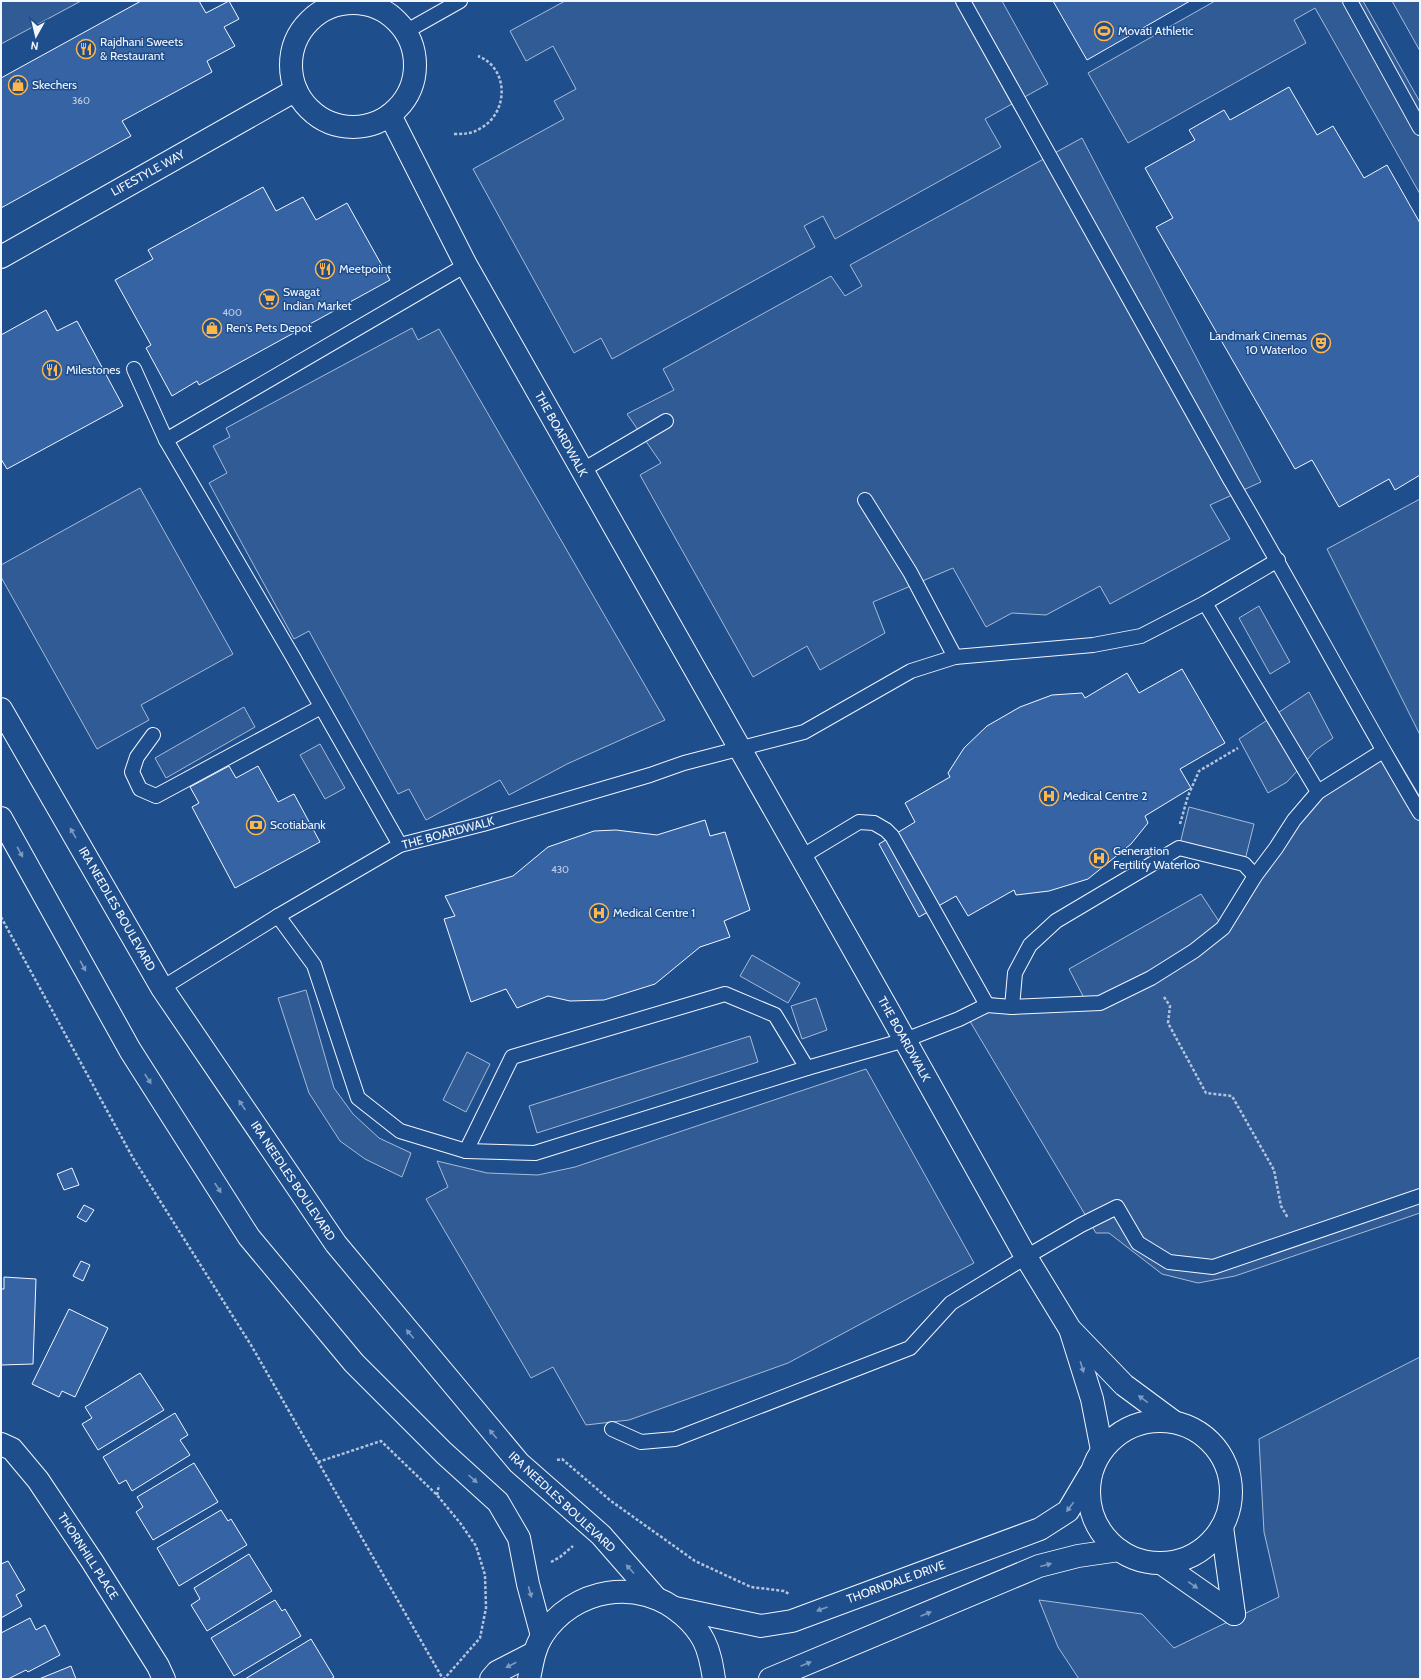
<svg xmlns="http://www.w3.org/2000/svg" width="1421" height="1680" viewBox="0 0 1421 1680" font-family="Cabin,sans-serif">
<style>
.built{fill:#305b95;stroke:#a8bbd7}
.building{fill:#3563a3;stroke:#f2f6ff}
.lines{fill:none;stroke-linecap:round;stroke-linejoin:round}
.service-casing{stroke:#f2f6ff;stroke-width:16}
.minor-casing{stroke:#f2f6ff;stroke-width:24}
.secondary-casing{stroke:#f2f6ff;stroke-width:24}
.path{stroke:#b3c4dc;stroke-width:2.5;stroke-dasharray:3 2;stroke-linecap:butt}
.service{stroke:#1f4e8c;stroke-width:14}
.minor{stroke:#1f4e8c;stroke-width:22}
.secondary{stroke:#1f4e8c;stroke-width:22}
.oneway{fill:#7e9ac0}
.labels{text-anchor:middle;stroke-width:3;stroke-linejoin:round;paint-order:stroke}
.number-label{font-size:10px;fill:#c3d1e8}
.poi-label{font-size:12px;fill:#f2f6ff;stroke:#1f4e8c;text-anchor:start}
.street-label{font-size:12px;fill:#f2f6ff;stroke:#1f4e8c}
</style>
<rect width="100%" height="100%" fill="#1f4e8c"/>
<g class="built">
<path d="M 1,1 L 81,1 L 1,44 Z"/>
<path d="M 565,1 L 1002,1 L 1048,84 L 985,119 L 1001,147 L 835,239 L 823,216 L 804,226 L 815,247 L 612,359 L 601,338 L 574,353 L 473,169 L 564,119 L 554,101 L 576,89 L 553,46 L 526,61 L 510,31 Z"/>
<path d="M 1215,1 L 1363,1 L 1420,102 L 1420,194 L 1315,8 L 1294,20 L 1306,43 L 1128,143 L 1088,73 Z"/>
<path d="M 1392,1 L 1420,1 L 1420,51 Z"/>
<path d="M 1082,138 L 1261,482 L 1210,505 L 1230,539 L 1110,604 L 1100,586 L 1046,615 L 1012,613 L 986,627 L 953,568 L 873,602 L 885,633 L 820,670 L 807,646 L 753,677 L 640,475 L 661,463 L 627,414 L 674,390 L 663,369 L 831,276 L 845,296 L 862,286 L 850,265 Z"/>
<path d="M 412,328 L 418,340 L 439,329 L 665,720 L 567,764 L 509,795 L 500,780 L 426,820 L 409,789 L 398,794 L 309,631 L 294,639 L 209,483 L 227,473 L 213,446 L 230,437 L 226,428 Z"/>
<path d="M 140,488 L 233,654 L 141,705 L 149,720 L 97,749 L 1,577 L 1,565 Z"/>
<path d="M 1420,499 L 1420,735 L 1327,549 Z"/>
<path d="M 1259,606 L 1290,662 L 1270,674 L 1239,618 Z"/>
<path d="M 1309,692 L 1333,738 L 1316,750 L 1287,782 L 1268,793 L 1239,739 Z"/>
<path d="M 244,707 L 255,727 L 166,778 L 155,758 Z"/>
<path d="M 320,744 L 345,788 L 325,799 L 300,755 Z"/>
<path d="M 1389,745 L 1420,797 L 1420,1213 L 1235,1276 L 1198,1283 L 1162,1274 L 1109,1233 L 1096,1233 L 965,1013 L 993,998 L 1018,1001 L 1084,998 L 1069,969 L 1201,894 L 1222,926 L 1324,786 Z"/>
<path d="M 1189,807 L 1254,824 L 1244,864 L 1179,848 Z"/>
<path d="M 752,955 L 800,983 L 788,1003 L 740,976 Z"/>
<path d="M 306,990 L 334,1088 L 353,1114 L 379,1138 L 411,1153 L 402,1177 L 365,1159 L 340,1141 L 309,1093 L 278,998 Z"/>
<path d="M 816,998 L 827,1030 L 802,1039 L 791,1006 Z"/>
<path d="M 750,1036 L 758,1062 L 537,1133 L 529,1106 Z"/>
<path d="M 467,1052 L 490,1064 L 466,1112 L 443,1100 Z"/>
<path d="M 866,1069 L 974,1263 L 788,1363 L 629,1420 L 586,1425 L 553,1367 L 531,1378 L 426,1199 L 448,1187 L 437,1161 L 487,1173 L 538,1175 L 575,1167 Z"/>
<path d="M 1420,1357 L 1420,1679 L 1079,1679 L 1058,1647 L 1039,1600 L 1142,1614 L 1174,1648 L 1279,1597 L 1264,1532 L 1259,1439 Z"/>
</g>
<g class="building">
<path d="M 141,1 L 199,1 L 206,13 L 229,1 L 239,19 L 224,27 L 235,46 L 207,61 L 212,72 L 122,121 L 131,136 L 1,208 L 1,78 Z"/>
<path d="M 1053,1 L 1190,1 L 1087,60 Z"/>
<path d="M 1289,87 L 1317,135 L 1333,126 L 1364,178 L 1387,165 L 1420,223 L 1420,475 L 1395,490 L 1389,479 L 1339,507 L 1312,460 L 1295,469 L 1156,227 L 1173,218 L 1145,168 L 1195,140 L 1189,130 L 1224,110 L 1230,120 Z"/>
<path d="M 263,187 L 276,211 L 303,197 L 316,220 L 347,203 L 390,280 L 199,385 L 197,381 L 172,396 L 146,348 L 151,345 L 115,280 L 153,259 L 148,250 Z"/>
<path d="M 46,310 L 57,331 L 77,321 L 123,406 L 7,469 L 1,459 L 1,335 Z"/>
<path d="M 1182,669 L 1225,743 L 1180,769 L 1191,788 L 1145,816 L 1148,823 L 1131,844 L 1088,879 L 1049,891 L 1016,895 L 1014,890 L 968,916 L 956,896 L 919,917 L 879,844 L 915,822 L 905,803 L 950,777 L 948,773 L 964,748 L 987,726 L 1020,707 L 1052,695 L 1082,693 L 1085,698 L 1127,673 L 1139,693 Z"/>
<path d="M 229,766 L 236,778 L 258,766 L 278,802 L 294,794 L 320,842 L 235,888 L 192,807 L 199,803 L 190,787 Z"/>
<path d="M 705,820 L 710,836 L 725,832 L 750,910 L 724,921 L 730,937 L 700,947 L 655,984 L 604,1000 L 570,1001 L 548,996 L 517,1008 L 506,989 L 471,1002 L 444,919 L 455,916 L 445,896 L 513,876 L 548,847 L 594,831 L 616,830 L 657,835 Z"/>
<path d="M 72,1168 L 79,1185 L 64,1190 L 57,1174 Z"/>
<path d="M 84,1205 L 94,1210 L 86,1222 L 77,1217 Z"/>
<path d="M 81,1261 L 90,1265 L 83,1281 L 73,1276 Z"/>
<path d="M 4,1277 L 36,1279 L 33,1364 L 1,1365 L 1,1289 L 4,1289 Z"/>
<path d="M 69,1309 L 108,1328 L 75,1397 L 62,1391 L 59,1397 L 32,1384 Z"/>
<path d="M 140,1373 L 164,1410 L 98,1450 L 82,1424 L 92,1418 L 85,1407 Z"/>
<path d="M 175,1413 L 188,1435 L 180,1440 L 190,1455 L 132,1491 L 126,1480 L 119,1484 L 103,1457 Z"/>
<path d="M 194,1463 L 218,1502 L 153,1540 L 136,1512 L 143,1507 L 137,1497 Z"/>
<path d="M 221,1510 L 228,1521 L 231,1519 L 247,1545 L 179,1586 L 157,1548 Z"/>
<path d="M 249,1554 L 272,1591 L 207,1631 L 191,1605 L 200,1599 L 194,1588 Z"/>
<path d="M 8,1561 L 25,1590 L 16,1595 L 22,1606 L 1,1618 L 1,1564 Z"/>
<path d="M 275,1600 L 282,1611 L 285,1609 L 301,1636 L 234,1676 L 211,1638 Z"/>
<path d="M 30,1618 L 36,1630 L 45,1625 L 60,1655 L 28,1672 L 26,1670 L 8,1679 L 1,1679 L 1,1633 Z"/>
<path d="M 311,1639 L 334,1677 L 331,1679 L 245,1679 Z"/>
<path d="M 71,1666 L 76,1679 L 39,1679 Z"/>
</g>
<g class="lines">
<defs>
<g id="service">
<path d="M 963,1 L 1231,481 C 1296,591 1355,704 1420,813"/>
<path d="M 1350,1 L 1420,128"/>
<path d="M 405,32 L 460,1"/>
<path d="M 134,369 L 166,440"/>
<path d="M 581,471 L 666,421"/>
<path d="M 865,500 L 910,572 L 955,657"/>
<path d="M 1205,603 L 1318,792"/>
<path d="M 153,735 L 137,757 L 132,772 L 140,789 L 156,796 L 321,707"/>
<path d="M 400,845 L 293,657 L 166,440 L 466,265"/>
<path d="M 801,857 L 859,822 L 874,823 L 886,830 L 892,836 L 987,1005"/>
<path d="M 278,916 L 314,965 L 358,1098 L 400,1131 L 466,1151 L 535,1153 L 807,1068 L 905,1040 L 959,1019 L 987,1005 L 1012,1007 L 1100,1003 L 1151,978 L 1194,951 L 1223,928 L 1255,876 L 1276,848 L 1294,820 L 1318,792 L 1383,751"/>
<path d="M 162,988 L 278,916 L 400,845 L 483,824 L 650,775 L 684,763 L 804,732 L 911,671 L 955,657 L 1093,645 L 1141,636 L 1205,603 L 1278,560"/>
<path d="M 1012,1007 L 1015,973 L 1030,945 L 1056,921 L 1179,848 L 1244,864 L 1255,876"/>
<path d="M 466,1151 L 512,1057 L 725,994 L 775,1015 L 807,1068"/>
<path d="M 612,1429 L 641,1442 L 675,1439 L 910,1348 L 951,1303 L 1026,1257 L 1081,1225 L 1117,1207 L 1138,1243 L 1169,1262 L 1213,1267 L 1420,1196"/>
</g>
<g id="minor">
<circle cx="353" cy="65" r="62"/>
<path d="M 390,115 L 466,265 L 892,1017 L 1026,1257 L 1070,1329 L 1124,1385 L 1174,1422"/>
<path d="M 1,257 L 296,90"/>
<path d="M 1071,1332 L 1092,1399 L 1102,1450"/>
<circle cx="1160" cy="1492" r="71"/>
<path d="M 1,1444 L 12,1449 L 38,1480 L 92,1561 L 158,1666 L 164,1679"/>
<path d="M 1222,1527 L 1234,1614"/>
<path d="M 1161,1563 L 1234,1614"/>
<path d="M 675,1608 L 761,1626 L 792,1621 L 1040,1529 L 1068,1511 L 1090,1474"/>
<path d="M 491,1679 L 497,1672 L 534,1653"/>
<path d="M 770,1679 L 1039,1566 L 1078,1556 L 1119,1550"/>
</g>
<g id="secondary">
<path d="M 1,709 L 162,988 L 336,1244 L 519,1463 L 601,1535 L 656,1598"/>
<path d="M 1,818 L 130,1050 L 249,1237 L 354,1363 L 444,1453 L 498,1502 L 519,1538 L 528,1584 L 542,1636"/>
<path d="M 529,1679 C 532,1664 534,1649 542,1636 C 573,1588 639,1576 683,1615 C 691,1622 699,1631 704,1641 C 710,1653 712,1666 714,1679"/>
</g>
</defs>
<use href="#service" class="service-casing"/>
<use href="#minor" class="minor-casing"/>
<use href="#secondary" class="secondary-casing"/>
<g class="path">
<path d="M 454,134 C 464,134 472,134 481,128 C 509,112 509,68 478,56"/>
<path d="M 1180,824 L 1188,796 L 1199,771 L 1238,748"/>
<path d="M 1,917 L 133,1158 L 251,1345 L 443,1679"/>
<path d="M 1164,997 L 1170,1006 L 1168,1023 L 1206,1093 L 1232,1096 L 1274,1170 L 1281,1206 L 1288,1218"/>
<path d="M 557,1460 L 562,1459 L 611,1501 L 695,1561 L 751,1587 L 784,1591 L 789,1594"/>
<path d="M 318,1462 L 381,1441 L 437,1495 L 461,1524 L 476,1546 L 485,1575 L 486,1608 L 480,1638 L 444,1679"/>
<path d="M 437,1495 L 439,1485"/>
<path d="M 551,1562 L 560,1557 L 573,1546"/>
</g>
<use href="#service" class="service"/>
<use href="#minor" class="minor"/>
<use href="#secondary" class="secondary"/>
</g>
<defs><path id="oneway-solid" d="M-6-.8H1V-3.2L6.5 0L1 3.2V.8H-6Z"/></defs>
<g class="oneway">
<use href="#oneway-solid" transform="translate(73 833) rotate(-120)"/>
<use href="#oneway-solid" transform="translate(20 852) rotate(61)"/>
<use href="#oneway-solid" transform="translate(83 966) rotate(61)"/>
<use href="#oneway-solid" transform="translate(148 1079) rotate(57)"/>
<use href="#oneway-solid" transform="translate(242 1105) rotate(-124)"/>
<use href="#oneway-solid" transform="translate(218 1188) rotate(57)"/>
<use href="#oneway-solid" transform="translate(410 1334) rotate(-130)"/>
<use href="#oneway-solid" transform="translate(1082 1367) rotate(73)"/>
<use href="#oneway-solid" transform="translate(1143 1399) rotate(-143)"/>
<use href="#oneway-solid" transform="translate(493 1434) rotate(-130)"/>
<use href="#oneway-solid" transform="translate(473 1479) rotate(42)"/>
<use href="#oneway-solid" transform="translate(1070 1507) rotate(127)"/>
<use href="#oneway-solid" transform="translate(1046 1565) rotate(-15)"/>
<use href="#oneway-solid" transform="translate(630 1569) rotate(-132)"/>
<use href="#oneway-solid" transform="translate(1193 1585) rotate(35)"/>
<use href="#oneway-solid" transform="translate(530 1592) rotate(75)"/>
<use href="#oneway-solid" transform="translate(822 1609) rotate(160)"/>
<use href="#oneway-solid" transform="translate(926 1614) rotate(-23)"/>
<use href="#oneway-solid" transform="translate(806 1664) rotate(-23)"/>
<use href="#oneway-solid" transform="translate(511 1665) rotate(153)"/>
</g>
<defs>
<symbol id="stadium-ring" viewBox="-11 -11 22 22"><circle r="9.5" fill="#1f4e8c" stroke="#ffb74d" stroke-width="1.5"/><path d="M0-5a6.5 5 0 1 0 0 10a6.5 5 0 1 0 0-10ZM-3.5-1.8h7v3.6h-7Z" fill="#ffb74d"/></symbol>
<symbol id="restaurant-ring" viewBox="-11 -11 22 22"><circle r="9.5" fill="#1f4e8c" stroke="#ffb74d" stroke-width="1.5"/><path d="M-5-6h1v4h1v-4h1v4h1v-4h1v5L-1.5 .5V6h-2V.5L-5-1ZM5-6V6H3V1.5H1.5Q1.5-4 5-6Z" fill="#ffb74d"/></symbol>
<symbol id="shop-ring" viewBox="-11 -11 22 22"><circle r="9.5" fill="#1f4e8c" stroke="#ffb74d" stroke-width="1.5"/><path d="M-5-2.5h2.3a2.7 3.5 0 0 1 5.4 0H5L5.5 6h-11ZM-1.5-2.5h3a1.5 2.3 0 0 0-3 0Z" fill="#ffb74d"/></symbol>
<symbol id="supermarket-ring" viewBox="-11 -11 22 22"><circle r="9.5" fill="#1f4e8c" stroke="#ffb74d" stroke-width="1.5"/><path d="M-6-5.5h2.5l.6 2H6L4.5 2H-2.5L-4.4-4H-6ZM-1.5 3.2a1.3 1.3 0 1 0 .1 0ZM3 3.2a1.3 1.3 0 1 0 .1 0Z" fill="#ffb74d"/></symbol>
<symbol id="theatre-ring" viewBox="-11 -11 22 22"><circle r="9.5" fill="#1f4e8c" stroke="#ffb74d" stroke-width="1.5"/><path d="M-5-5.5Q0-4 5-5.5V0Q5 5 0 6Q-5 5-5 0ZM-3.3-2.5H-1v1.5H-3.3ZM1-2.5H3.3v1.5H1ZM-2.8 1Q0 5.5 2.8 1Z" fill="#ffb74d"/></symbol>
<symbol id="hospital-ring" viewBox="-11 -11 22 22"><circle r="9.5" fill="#1f4e8c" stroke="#ffb74d" stroke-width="1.5"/><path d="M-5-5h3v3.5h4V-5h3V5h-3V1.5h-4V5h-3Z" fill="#ffb74d"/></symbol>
<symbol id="bank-ring" viewBox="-11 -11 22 22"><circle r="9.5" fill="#1f4e8c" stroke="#ffb74d" stroke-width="1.5"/><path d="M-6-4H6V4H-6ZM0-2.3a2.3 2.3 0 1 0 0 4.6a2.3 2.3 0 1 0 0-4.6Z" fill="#ffb74d"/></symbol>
</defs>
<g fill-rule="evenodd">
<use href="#stadium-ring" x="1093" y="20" width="22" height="22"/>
<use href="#restaurant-ring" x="75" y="38" width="22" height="22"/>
<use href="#shop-ring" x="7" y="74" width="22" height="22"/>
<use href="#restaurant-ring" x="314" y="258" width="22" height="22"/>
<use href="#supermarket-ring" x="258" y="288" width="22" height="22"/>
<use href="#shop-ring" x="201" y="317" width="22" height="22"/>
<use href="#theatre-ring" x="1310" y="332" width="22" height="22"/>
<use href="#restaurant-ring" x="41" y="359" width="22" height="22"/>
<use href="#hospital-ring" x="1038" y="785" width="22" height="22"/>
<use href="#bank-ring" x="245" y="814" width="22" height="22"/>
<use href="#hospital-ring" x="1088" y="847" width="22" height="22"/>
<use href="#hospital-ring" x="588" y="902" width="22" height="22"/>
</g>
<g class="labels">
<g class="number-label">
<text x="81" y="104">360</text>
<text x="232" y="316">400</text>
<text x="560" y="873">430</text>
</g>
<g class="poi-label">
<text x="1118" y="35">Movati Athletic</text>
<text x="100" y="46">Rajdhani Sweets<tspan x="100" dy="14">&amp; Restaurant</tspan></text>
<text x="32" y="89">Skechers</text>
<text x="339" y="273">Meetpoint</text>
<text x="283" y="296">Swagat<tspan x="283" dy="14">Indian Market</tspan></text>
<text x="226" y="332">Ren's Pets Depot</text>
<text x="1307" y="340" text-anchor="end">Landmark Cinemas<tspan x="1307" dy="14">10 Waterloo</tspan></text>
<text x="66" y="374">Milestones</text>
<text x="1063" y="800">Medical Centre 2</text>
<text x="270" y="829">Scotiabank</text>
<text x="1113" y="855">Generation<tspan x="1113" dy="14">Fertility Waterloo</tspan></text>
<text x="613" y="917">Medical Centre 1</text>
</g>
<g class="street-label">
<text transform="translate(148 173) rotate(-29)" y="4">LIFESTYLE WAY</text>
<text transform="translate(561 434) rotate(61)" y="4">THE BOARDWALK</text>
<text transform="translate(448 833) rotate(-15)" y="4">THE BOARDWALK</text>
<text transform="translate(117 909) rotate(60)" y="4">IRA NEEDLES BOULEVARD</text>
<text transform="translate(904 1039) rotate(61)" y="4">THE BOARDWALK</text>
<text transform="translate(293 1181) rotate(56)" y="4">IRA NEEDLES BOULEVARD</text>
<text transform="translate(562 1502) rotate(43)" y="4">IRA NEEDLES BOULEVARD</text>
<text transform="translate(88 1556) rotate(57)" y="4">THORNHILL PLACE</text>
<text transform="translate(896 1582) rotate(-20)" y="4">THORNDALE DRIVE</text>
</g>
</g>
<rect width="1421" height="1680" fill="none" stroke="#f2f6ff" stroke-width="4"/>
<g transform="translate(36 36) rotate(188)" stroke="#1f4e8c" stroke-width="3" paint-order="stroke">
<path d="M0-3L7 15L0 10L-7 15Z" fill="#f2f6ff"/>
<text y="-6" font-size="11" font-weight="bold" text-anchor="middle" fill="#f2f6ff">N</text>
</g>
</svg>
